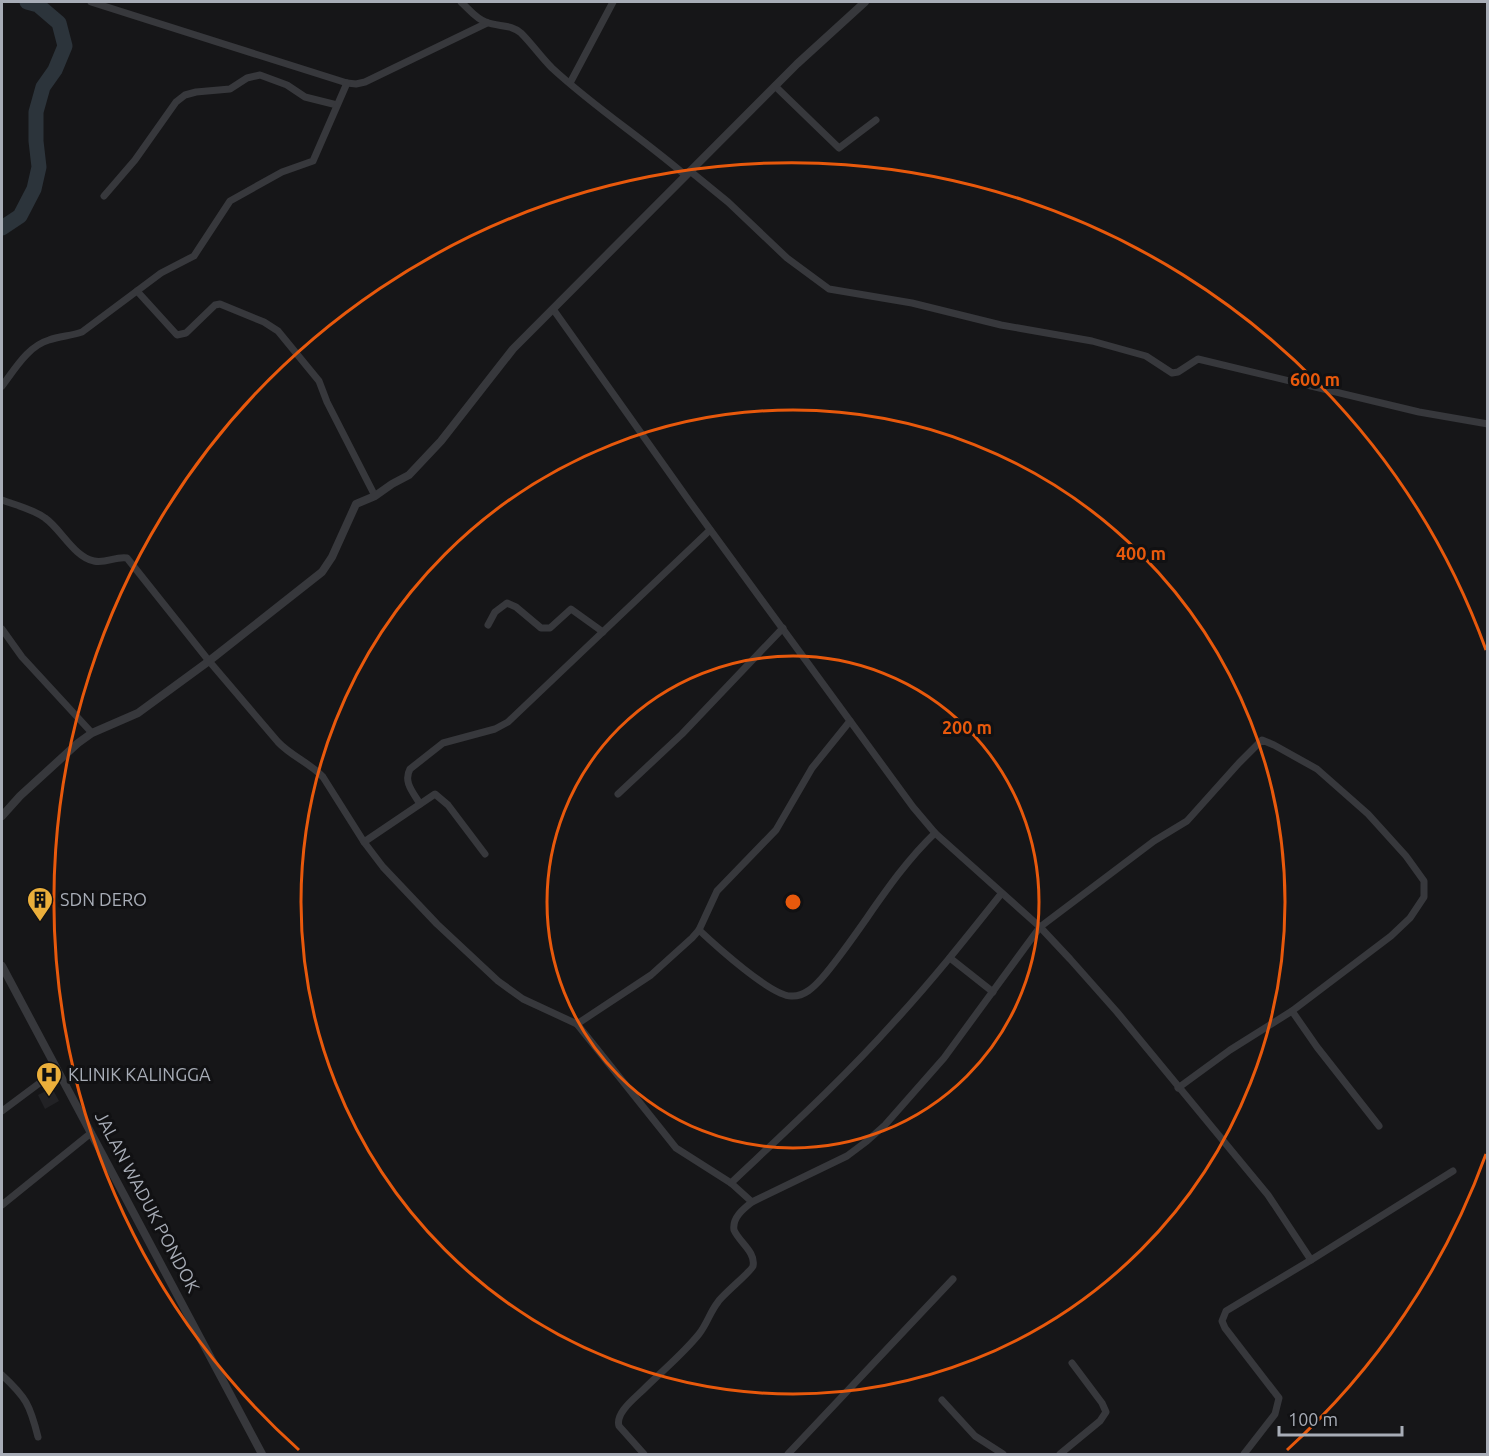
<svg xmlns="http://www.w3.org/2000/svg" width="1489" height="1456" viewBox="0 0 1489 1456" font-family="Ubuntu,sans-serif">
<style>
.built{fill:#222225}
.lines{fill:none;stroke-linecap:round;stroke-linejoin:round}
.river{stroke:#2c343b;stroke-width:15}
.minor{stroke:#37383c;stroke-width:7}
.tertiary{stroke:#37383c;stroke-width:8}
.ring{fill:none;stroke:#e8590c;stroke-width:3}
.labels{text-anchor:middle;stroke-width:6;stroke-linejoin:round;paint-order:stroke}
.poi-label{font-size:18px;fill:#a8adb7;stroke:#111113;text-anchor:start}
.street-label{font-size:18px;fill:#a8adb7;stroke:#111113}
.centre{fill:#e8590c;stroke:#111113;stroke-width:3}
.ring-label{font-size:18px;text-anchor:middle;font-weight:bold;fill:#e8590c;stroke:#111113;stroke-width:6;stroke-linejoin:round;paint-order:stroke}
</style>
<rect width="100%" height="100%" fill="#161618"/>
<path class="built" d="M 52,1088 L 59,1101 L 45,1109 L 38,1095 Z"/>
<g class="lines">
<path class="river" d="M 2,228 L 20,216 L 34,189 L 39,167 L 36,141 L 36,112 L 43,87 L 55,70 L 65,46 L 59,23 L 38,5 L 27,2"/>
<g class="minor">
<path d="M 91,2 L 347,83 L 356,84 L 365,82 L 487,23"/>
<path d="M 461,2 C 469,9 476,19 486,22 C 498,27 511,24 521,33 C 532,44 541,57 552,68 C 594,107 642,138 685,175"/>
<path d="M 570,83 L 613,2"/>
<path d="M 775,86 L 839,148 L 876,120"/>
<path d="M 690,171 L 728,202 L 787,258 L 829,289 L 912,303 L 1001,325 L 1092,341 L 1146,356 L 1172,373 L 1178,372 L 1198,359 L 1419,412 L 1488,424"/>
<path d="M 104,196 L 135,160 L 176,102 L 185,95 L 196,92 L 230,89 L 247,78 L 260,75 L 287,85 L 305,97 L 337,105"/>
<path d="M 137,291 L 177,335 L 186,333 L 215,305 L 220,304 L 264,322 L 278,331 L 319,381 L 327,402 L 375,496"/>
<path d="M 553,309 L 690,502 L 913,807 L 935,833 L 1040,927 L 1070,959 L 1117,1012 L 1268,1195 L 1311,1260 L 1226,1311 L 1222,1321 L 1225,1328 L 1279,1398 L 1275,1414 L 1244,1454"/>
<path d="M 2,386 C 15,369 28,346 49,340 C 60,336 71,336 82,332 L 161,273 L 194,256 L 230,201 L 282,172 L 313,161 L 347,83"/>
<path d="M 2,500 C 15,505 33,509 45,518 C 61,529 74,557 94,561 C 105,564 116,556 127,558 L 209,661 L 278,742 C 291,756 310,763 323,777 L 364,842 L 383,867 L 437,924 L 498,981 L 523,999 L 577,1024 L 676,1148 L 731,1183 L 752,1202"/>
<path d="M 488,625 L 495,612 L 507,603 L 516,607 L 541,628 L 550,628 L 571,609 L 603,632"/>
<path d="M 2,629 L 22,657 L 92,733"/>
<path d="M 618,794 L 682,734 L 783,628"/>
<path d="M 420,804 C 413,792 403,782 410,769 L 443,743 L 495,729 L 508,722 L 710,530"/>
<path d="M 364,842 L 435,794 L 448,805 L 485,854"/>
<path d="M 699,930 C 715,945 771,996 791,996 C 804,997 814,987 822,978 C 862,931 890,876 935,833"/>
<path d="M 950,958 L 993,992"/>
<path d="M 1292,1011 L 1317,1047 L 1379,1126"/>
<path d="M 577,1024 L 651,975 L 692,938 L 699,930 L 717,891 L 776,830 L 812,768 L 850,721"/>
<path d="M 2,1111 L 57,1070"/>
<path d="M 731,1183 C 786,1131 842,1080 893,1023 C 931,982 966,938 1001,894"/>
<path d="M 2,1205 L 91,1133"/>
<path d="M 1311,1260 L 1453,1171"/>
<path d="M 2,1375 C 26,1397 30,1405 38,1437"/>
<path d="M 942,1400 L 975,1436 L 1003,1454"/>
<path d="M 644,1454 L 619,1426 C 615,1413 635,1398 643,1390 C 662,1371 683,1354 699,1334 C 707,1324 710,1312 718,1302 C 723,1294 752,1271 753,1266 C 756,1252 739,1242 734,1230 C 732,1218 743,1209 752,1202 L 847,1156 L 867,1141 L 885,1125 L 944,1058 L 1040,927 L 1154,841 L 1187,821 L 1239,763 L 1262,740 L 1274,745 L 1317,769 L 1368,814 L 1406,856 L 1424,881 L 1424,897 L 1410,918 L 1391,936 L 1292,1011 L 1230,1050 L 1178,1088"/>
<path d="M 788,1454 L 953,1279"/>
<path d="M 1060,1454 L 1100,1421 L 1106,1412 L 1102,1403 L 1072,1363"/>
</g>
<g class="tertiary">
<path d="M 2,816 L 20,796 L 78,743 L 92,733 L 138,713 L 209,661 L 322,572 L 332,557 L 356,504 L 375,496 L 392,484 L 409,475 L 441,441 L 513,349 L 797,64 L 865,2"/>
<path d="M 2,966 L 262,1454"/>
</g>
</g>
<g class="ring">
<circle cx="793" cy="902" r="246"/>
<circle cx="793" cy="902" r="492"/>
<path d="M1486 1154A738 738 0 0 1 1287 1450M299 1450A738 738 0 1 1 1486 650"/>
</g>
<defs>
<symbol id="building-pin" viewBox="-11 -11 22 30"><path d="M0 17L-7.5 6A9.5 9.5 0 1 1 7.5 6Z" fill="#ebaf3b" stroke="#111113"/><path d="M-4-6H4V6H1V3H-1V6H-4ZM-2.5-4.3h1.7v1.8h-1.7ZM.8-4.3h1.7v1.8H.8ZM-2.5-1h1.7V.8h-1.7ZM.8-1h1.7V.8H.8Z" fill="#111"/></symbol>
<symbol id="hospital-pin" viewBox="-11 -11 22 30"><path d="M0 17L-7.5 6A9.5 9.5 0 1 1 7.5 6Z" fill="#ebaf3b" stroke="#111113"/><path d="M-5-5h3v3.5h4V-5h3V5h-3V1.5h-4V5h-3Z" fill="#111"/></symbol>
</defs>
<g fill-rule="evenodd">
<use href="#building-pin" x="25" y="885" width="30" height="40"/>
<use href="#hospital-pin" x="34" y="1060" width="30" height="40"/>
</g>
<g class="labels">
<g class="poi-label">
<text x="60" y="906">SDN DERO</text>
<text x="68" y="1081">KLINIK KALINGGA</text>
</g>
<g class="street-label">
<text transform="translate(147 1202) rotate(62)" y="6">JALAN WADUK PONDOK</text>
</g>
</g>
<circle cx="793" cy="902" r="9" class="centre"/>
<g class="ring-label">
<text x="1315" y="386">600 m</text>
<text x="1141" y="560">400 m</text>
<text x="967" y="734">200 m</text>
</g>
<rect width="1489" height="1456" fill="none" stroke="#a8adb7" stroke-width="6"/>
<path d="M1279 1426v9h123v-9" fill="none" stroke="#a8adb7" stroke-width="3"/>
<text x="1288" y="1426" font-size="18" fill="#a8adb7" stroke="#111113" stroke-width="4.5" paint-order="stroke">100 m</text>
</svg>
